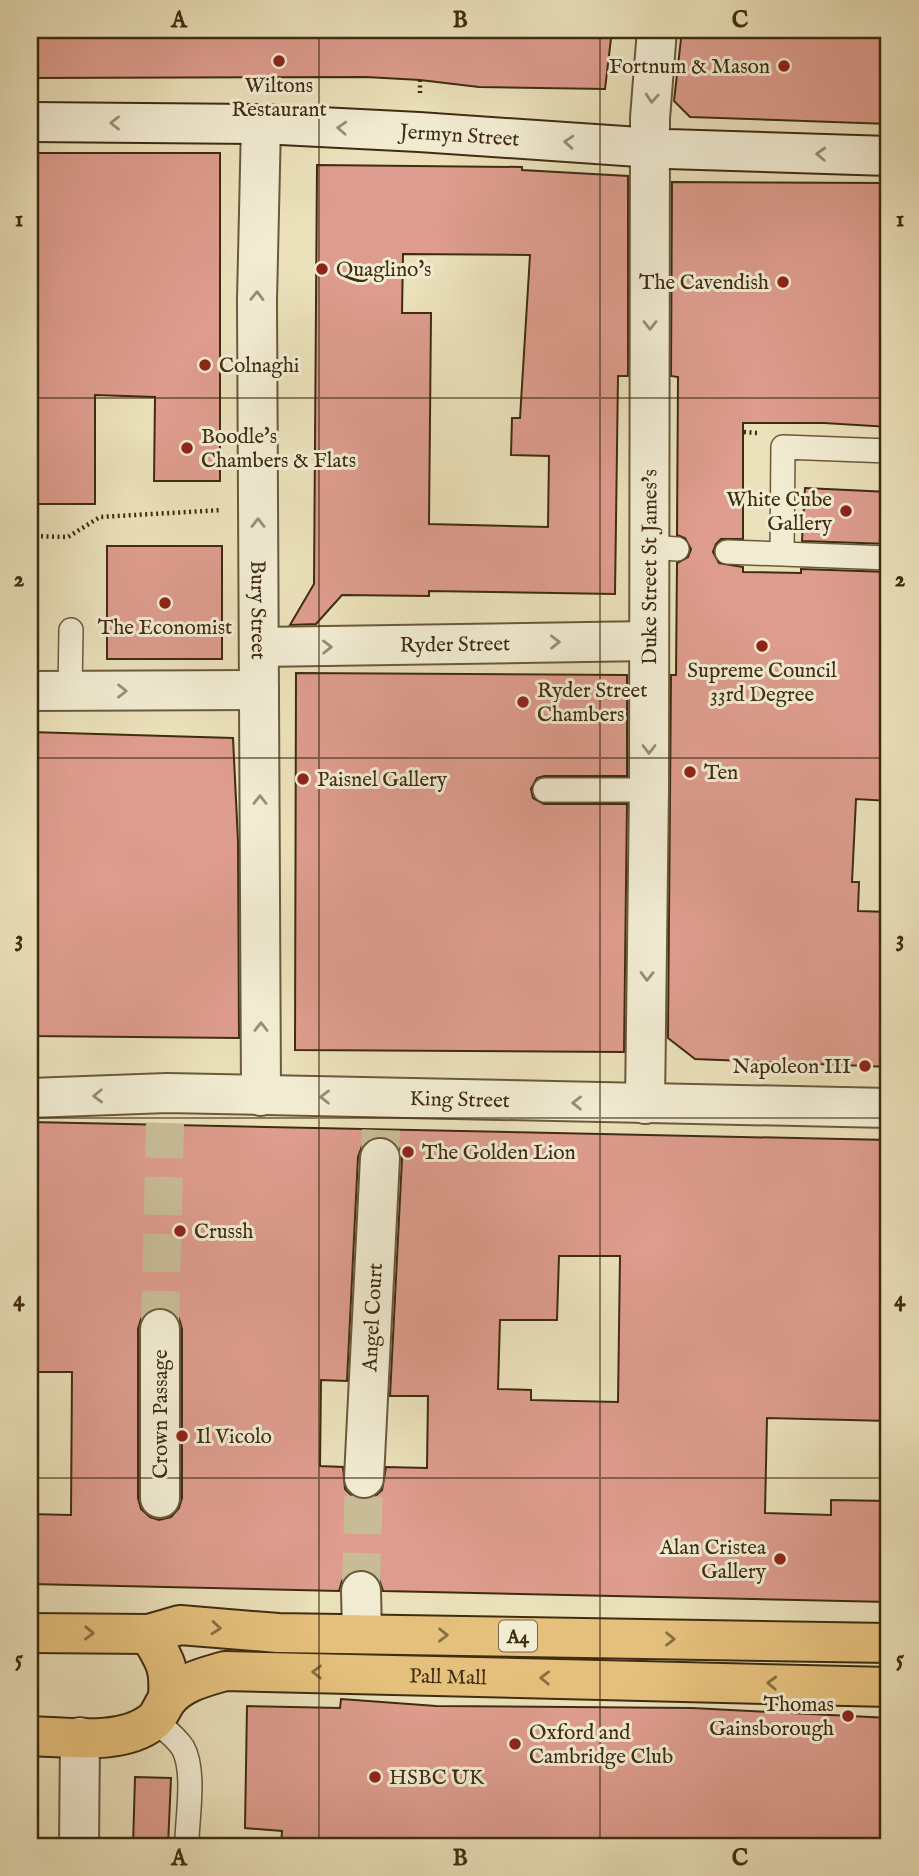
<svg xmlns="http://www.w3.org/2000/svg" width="919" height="1876" viewBox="0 0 919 1876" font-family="'IM FELL English',serif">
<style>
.building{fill:#dd9c8d;stroke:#3f2c11;stroke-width:2;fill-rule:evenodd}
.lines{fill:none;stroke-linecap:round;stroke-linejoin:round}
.street-tunnel{stroke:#c8bc97;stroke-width:38;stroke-dasharray:38 19;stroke-linecap:butt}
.lane-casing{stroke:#6a593b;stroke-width:26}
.street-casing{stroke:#6a593b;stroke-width:42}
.secondary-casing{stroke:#3f2c11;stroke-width:42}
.primary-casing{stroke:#3f2c11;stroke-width:42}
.path{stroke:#3f2c11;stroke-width:4.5;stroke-dasharray:2 3.5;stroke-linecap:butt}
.lane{stroke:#f1ebd2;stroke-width:23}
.street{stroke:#f1ebd2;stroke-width:38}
.secondary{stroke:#f1ebd2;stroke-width:38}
.primary{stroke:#e5c07c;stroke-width:38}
.oneway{stroke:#988c72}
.oneway2{stroke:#8a6f41}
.grid{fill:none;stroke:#3f2c11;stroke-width:2;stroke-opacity:0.55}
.poi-dot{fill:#8f2418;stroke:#f1ebd2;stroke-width:2.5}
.labels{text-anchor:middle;stroke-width:6;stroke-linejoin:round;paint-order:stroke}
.shield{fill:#f1ebd2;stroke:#74654b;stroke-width:2}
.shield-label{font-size:19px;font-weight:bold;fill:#3f2c11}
.poi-label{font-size:21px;fill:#3f2c11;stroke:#f1ebd2;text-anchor:start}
.street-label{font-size:21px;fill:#3f2c11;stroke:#f1ebd2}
.neatline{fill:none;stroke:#3f2c11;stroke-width:2.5}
.grid-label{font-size:23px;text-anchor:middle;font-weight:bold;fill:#3f2c11}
</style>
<rect width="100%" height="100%" fill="#eae0b9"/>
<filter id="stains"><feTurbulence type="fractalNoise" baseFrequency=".00286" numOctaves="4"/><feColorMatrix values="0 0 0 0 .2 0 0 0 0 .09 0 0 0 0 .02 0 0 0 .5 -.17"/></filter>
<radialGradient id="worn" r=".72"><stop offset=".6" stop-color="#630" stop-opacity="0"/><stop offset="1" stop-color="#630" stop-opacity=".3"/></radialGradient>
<g class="building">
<path d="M 30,30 L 612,30 L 605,89 L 479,87 L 420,80 L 366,77 L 30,78 Z"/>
<path d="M 682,30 L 889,30 L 889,124 L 690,117 L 674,101 Z"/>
<path d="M 30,153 L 220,153 L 220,481 L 154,481 L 155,397 L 95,395 L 95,504 L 30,504 Z"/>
<path d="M 317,165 L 522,167 L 522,170 L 628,176 L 628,376 L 618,376 L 615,594 L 429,591 L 429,596 L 342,595 L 316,624 L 290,625 L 314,584 ZM 403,254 L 530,255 L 520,418 L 512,418 L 511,455 L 549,456 L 548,527 L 429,524 L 431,313 L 402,313 Z"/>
<path d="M 672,182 L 889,183 L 889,427 L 824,423 L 743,423 L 743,539 L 721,539 L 716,544 L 713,552 L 719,563 L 743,567 L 743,572 L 801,573 L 801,569 L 889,572 L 889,801 L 856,799 L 852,882 L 859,882 L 858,911 L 889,912 L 889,1067 L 695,1059 L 668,1038 L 671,675 L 676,675 L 677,563 L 688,557 L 691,549 L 685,538 L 677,535 L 678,377 L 671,376 Z"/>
<path d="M 805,488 L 889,492 L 889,544 L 802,541 Z"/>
<rect x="107" y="546" width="115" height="113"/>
<path d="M 296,673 L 627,675 L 627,776 L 544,776 L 537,778 L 531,789 L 533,798 L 544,804 L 627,804 L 624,1052 L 295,1050 Z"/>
<path d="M 30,732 L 233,738 L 238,841 L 239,1038 L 30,1036 Z"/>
<path d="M 30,1122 L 889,1140 L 889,1421 L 767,1418 L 765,1513 L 831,1515 L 831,1500 L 889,1501 L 889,1602 L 383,1591 L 379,1579 L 372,1572 L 361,1569 L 349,1573 L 342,1581 L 339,1591 L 30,1584 L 30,1514 L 71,1515 L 72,1372 L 30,1372 ZM 380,1136 L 392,1140 L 400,1149 L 402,1159 L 390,1396 L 428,1396 L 427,1468 L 386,1467 L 382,1490 L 373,1498 L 362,1500 L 353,1497 L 345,1489 L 343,1467 L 320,1466 L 321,1380 L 347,1381 L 358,1157 L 362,1146 L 369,1139 ZM 559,1256 L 620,1256 L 618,1402 L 531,1400 L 531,1390 L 498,1389 L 500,1320 L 557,1320 ZM 161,1307 L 170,1310 L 179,1318 L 182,1329 L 182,1498 L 179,1508 L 171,1517 L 159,1520 L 150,1517 L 141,1509 L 138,1498 L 138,1329 L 141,1319 L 149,1310 Z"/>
<path d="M 341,1699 L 436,1706 L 692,1708 L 889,1718 L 889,1846 L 281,1846 L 282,1831 L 245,1828 L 247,1706 L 340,1708 Z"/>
<path d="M 135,1777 L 171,1778 L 168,1846 L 133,1846 Z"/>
</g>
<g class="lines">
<g class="street-tunnel">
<path d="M 380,1158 L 381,1130"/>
<path d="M 160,1329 L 165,1123"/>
<path d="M 361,1591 L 364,1478"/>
</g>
<defs>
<g id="lane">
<path d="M 649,547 L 677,549"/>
<path d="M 727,552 L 889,558"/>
<path d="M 782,553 L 783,447 L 889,451"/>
<path d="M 70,691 L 71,630"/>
<path d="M 545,790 L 649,790"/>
<path d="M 155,1721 C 165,1729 176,1737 183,1748 C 195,1770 188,1813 187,1838 L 190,1846"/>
</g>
<g id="street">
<path id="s1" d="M 261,124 L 257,300 L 261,1096"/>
<path id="s2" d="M 259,647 L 649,641"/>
<path d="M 30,691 L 259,690"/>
<path id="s3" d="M 30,1098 L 167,1093 L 889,1108"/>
<path id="s4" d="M 645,1104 L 649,790 L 650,118 L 657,30"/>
<path id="s5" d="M 364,1478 L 380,1158"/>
<path d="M 160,1498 L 160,1329"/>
<path d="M 361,1591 L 362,1633"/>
<path d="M 79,1846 L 80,1737"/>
</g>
<g id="secondary">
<path id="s6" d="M 30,122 L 261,124 L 419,132 L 668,149 L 889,156"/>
</g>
<g id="primary">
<path d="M 30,1633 L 149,1634 L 180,1625 L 278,1633 L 889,1643"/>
<path d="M 149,1634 C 165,1661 170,1666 168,1698"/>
<path id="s7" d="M 30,1736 C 67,1737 121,1746 152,1722 C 159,1717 162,1707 167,1700 C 181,1682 205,1677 225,1671 L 889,1687"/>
</g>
</defs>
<use href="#lane" class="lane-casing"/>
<use href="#street" class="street-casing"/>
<use href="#secondary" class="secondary-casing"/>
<use href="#primary" class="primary-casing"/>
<g class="path">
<path d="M 420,93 L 420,80"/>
<path d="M 744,432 L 757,433"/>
<path d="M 30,536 L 68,537 L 100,517 L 222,510"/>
</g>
<use href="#lane" class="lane"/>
<use href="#street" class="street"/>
<use href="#secondary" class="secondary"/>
<use href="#primary" class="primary"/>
</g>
<defs><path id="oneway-chevron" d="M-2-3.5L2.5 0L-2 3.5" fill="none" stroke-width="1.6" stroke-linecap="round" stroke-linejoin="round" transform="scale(1.75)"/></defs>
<g class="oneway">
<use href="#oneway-chevron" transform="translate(652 98) rotate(94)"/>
<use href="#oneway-chevron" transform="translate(115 123) rotate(-180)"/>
<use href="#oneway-chevron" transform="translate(342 128) rotate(-177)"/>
<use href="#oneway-chevron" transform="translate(569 142) rotate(-176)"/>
<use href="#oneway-chevron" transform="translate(821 154) rotate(-178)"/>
<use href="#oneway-chevron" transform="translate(257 296) rotate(-89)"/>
<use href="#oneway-chevron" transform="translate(650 325) rotate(90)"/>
<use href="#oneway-chevron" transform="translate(258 523) rotate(-90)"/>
<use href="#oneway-chevron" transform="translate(555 642) rotate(-1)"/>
<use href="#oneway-chevron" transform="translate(327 647) rotate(-1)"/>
<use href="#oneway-chevron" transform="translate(122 691)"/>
<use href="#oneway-chevron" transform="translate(649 749) rotate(90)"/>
<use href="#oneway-chevron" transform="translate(260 800) rotate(-90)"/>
<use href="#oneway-chevron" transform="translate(647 976) rotate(91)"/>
<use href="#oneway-chevron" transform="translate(261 1027) rotate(-90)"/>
<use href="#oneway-chevron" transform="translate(98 1096) rotate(178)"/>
<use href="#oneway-chevron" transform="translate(325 1097) rotate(-179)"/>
<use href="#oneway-chevron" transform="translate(577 1103) rotate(-179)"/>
</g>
<g class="oneway2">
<use href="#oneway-chevron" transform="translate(216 1628) rotate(5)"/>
<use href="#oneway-chevron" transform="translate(89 1633) rotate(1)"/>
<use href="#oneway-chevron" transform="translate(443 1635) rotate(1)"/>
<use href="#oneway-chevron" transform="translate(670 1639) rotate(1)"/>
<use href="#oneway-chevron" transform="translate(317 1672) rotate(-179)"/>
<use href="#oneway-chevron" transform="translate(545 1678) rotate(-179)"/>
<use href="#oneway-chevron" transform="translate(772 1683) rotate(-178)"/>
</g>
<path class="grid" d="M 319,30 L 319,1846M 600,30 L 600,1846M 30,398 L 889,398M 30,758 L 889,758M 30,1118 L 889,1118M 30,1478 L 889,1478"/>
<g class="poi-dot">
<circle cx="279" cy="61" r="7"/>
<circle cx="784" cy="66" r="7"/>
<circle cx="322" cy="269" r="7"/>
<circle cx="783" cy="282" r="7"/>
<circle cx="205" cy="365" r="7"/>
<circle cx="187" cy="448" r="7"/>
<circle cx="846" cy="511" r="7"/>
<circle cx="165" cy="603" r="7"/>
<circle cx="762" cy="646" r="7"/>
<circle cx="523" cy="702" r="7"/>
<circle cx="690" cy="772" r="7"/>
<circle cx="303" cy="779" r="7"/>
<circle cx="865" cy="1066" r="7"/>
<circle cx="408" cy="1152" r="7"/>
<circle cx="180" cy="1231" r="7"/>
<circle cx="182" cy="1436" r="7"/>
<circle cx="780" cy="1559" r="7"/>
<circle cx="848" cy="1716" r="7"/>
<circle cx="515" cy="1744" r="7"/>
<circle cx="375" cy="1777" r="7"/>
</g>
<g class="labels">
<rect class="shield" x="499" y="1620.5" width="38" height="31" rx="5"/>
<g class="shield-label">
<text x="518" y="1643">A4</text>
</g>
<g class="poi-label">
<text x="770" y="73" text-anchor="end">Fortnum &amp; Mason</text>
<text x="279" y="92" text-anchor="middle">Wiltons<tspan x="279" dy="24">Restaurant</tspan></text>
<text x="336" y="276">Quaglino's</text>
<text x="769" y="289" text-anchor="end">The Cavendish</text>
<text x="219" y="372">Colnaghi</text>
<text x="201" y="443">Boodle's<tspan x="201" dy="24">Chambers &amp; Flats</tspan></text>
<text x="832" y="506" text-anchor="end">White Cube<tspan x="832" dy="24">Gallery</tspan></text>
<text x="165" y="634" text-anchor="middle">The Economist</text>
<text x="762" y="677" text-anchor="middle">Supreme Council<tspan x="762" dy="24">33rd Degree</tspan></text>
<text x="537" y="697">Ryder Street<tspan x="537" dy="24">Chambers</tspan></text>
<text x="704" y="779">Ten</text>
<text x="317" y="786">Paisnel Gallery</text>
<text x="851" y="1073" text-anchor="end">Napoleon III</text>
<text x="422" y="1159">The Golden Lion</text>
<text x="194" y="1238">Crussh</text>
<text x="196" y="1443">Il Vicolo</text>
<text x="766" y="1554" text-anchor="end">Alan Cristea<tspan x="766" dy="24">Gallery</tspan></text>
<text x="834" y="1711" text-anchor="end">Thomas<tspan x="834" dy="24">Gainsborough</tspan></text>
<text x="529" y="1739">Oxford and<tspan x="529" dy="24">Cambridge Club</tspan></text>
<text x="389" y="1784">HSBC UK</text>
</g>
<g class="street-label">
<text dy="7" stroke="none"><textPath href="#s6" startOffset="430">Jermyn Street</textPath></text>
<text dy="7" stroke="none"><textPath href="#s4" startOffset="537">Duke Street St James's</textPath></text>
<text dy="7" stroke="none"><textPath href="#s1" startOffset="486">Bury Street</textPath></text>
<text dy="7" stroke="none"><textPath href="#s2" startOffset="196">Ryder Street</textPath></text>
<text dy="7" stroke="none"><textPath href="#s3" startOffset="430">King Street</textPath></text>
<text dy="7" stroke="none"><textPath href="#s5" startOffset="161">Angel Court</textPath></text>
<text transform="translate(160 1414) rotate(-90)" y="7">Crown Passage</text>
<text dy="7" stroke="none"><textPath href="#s7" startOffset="441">Pall Mall</textPath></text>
</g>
</g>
<rect width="919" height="1876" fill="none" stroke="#eae0b9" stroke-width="77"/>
<rect x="38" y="38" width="842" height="1800" class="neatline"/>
<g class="grid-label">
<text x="179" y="27">A</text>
<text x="460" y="27">B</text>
<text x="740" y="27">C</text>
<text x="19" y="226">1</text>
<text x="900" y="226">1</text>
<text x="19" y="586">2</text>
<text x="900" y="586">2</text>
<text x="19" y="946">3</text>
<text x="900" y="946">3</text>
<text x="19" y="1306">4</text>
<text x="900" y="1306">4</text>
<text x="19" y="1666">5</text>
<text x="900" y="1666">5</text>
<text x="179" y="1865">A</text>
<text x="460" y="1865">B</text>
<text x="740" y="1865">C</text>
</g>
<rect width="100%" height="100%" filter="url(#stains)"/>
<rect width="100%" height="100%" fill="url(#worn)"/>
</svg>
